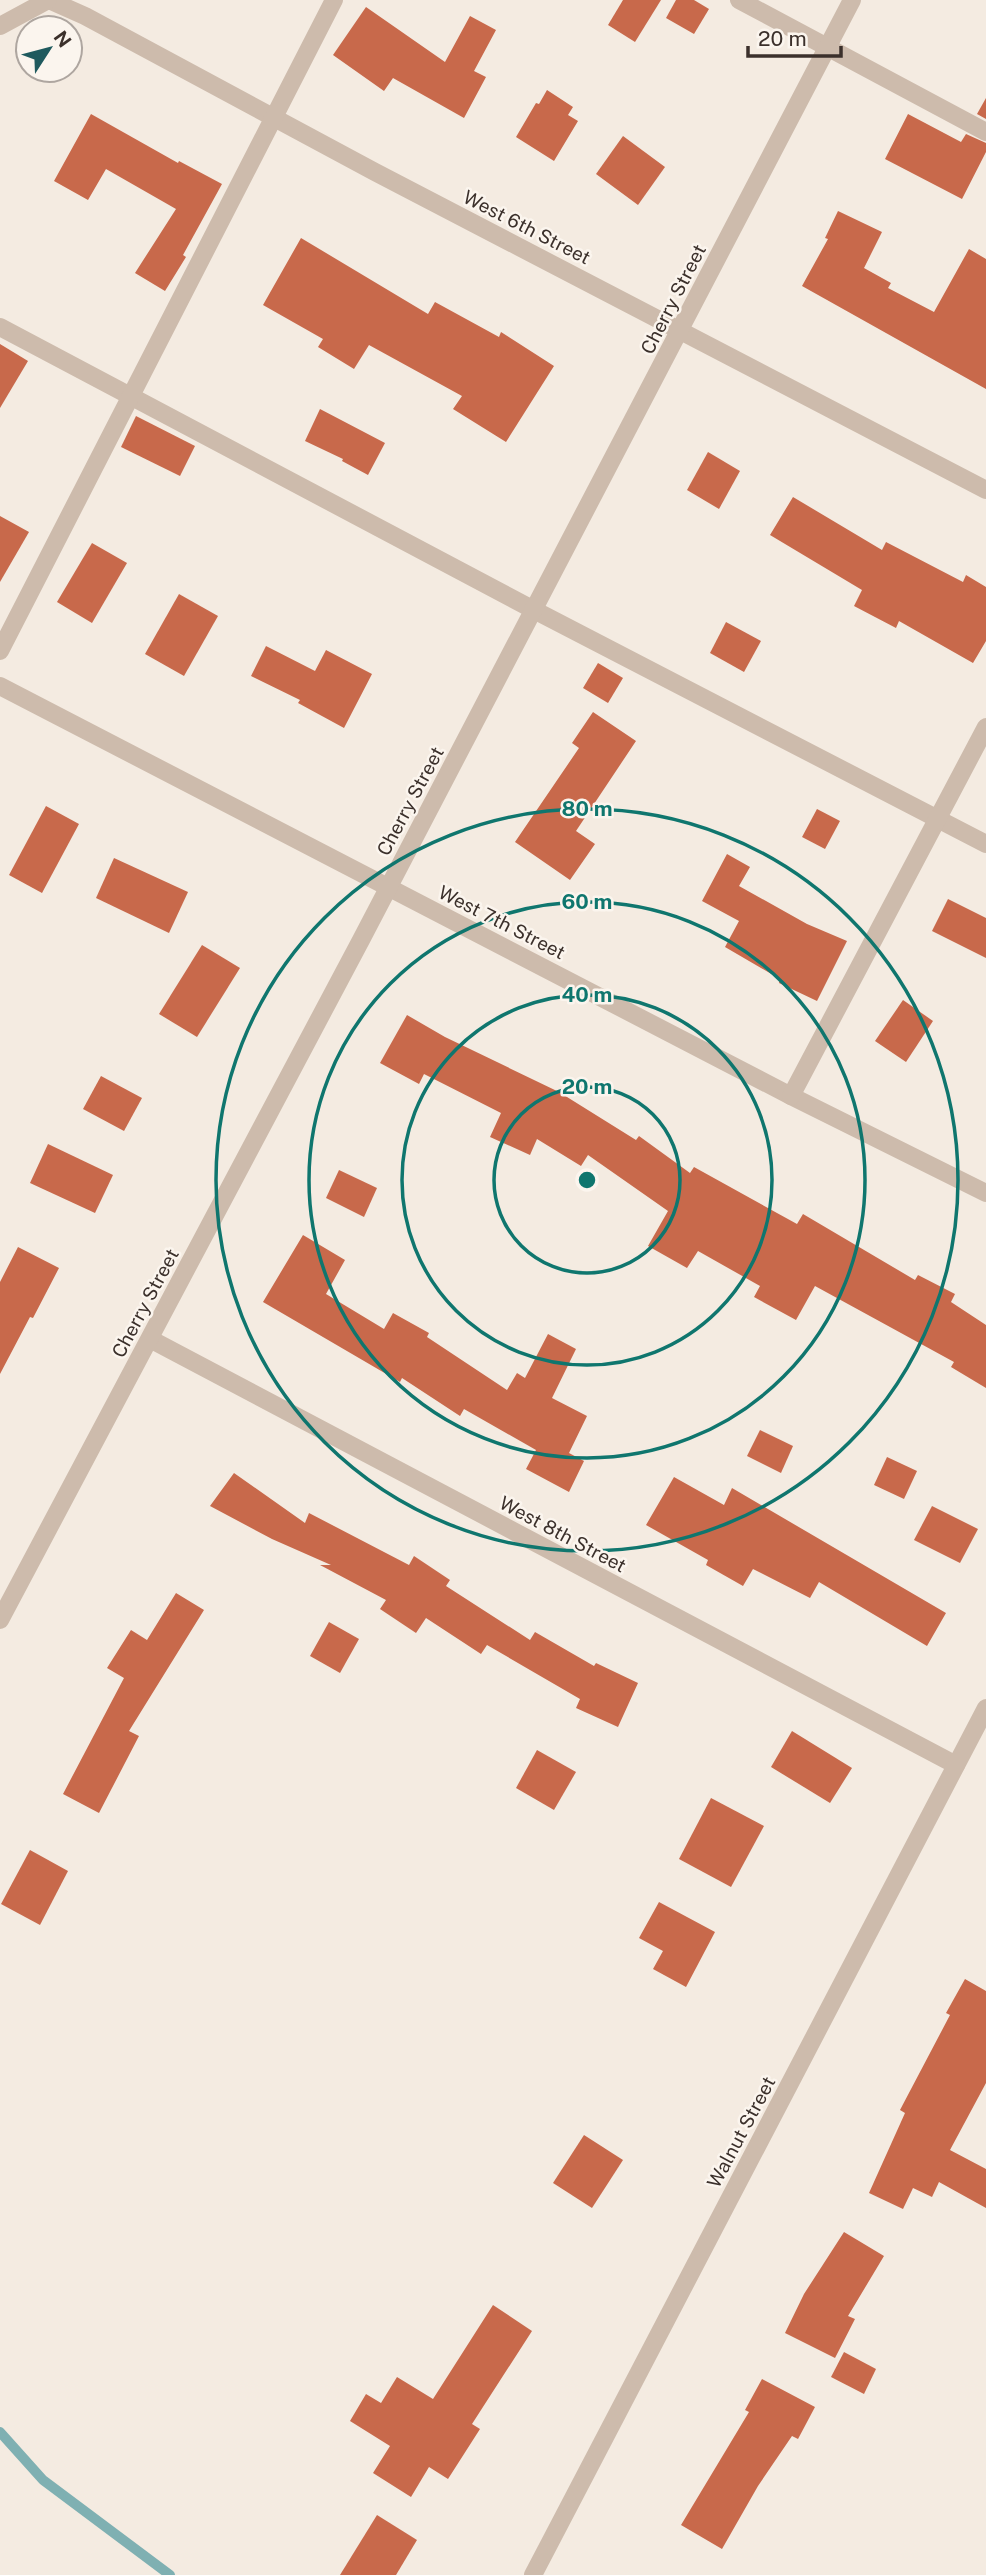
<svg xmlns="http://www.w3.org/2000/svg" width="986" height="2575" viewBox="0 0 986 2575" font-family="'Public Sans',sans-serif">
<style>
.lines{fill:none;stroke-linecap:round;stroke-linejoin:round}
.stream{stroke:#7fb0b2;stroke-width:10}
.building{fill:#c8694b}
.minor{stroke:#cdbbac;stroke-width:18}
.ring{fill:none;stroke:#0f766e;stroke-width:3.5}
.labels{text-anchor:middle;stroke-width:5;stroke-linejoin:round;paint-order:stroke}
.street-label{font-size:19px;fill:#3b302b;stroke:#fbf5ee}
.centre{fill:#0f766e;stroke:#fbf5ee;stroke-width:3.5}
.ring-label{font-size:21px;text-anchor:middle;font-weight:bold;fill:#0f766e;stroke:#fbf5ee;stroke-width:5;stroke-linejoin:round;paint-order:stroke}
</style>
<rect width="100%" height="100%" fill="#f4ebe1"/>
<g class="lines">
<path class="stream" d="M 0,2432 L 43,2480 L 170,2575"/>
</g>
<g class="building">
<path d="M 623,0 L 661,0 L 635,42 L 608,25 Z"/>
<path d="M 676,0 L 694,0 L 709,9 L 694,34 L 666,18 Z"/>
<path d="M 366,7 L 445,62 L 470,16 L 496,30 L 474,71 L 486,77 L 464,118 L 393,78 L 384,91 L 333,55 Z"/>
<path d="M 547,90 L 573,107 L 568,115 L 578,121 L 554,161 L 516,137 L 536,103 L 539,104 Z"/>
<path d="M 986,98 L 986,119 L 977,114 Z"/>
<path d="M 91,114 L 178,163 L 179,161 L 222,184 L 183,255 L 186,257 L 165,291 L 135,273 L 176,209 L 106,169 L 88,200 L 54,181 Z"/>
<path d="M 908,114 L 961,142 L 966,134 L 986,143 L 986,152 L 962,199 L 885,159 Z"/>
<path d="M 623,136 L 665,167 L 638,205 L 596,174 Z"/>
<path d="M 838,211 L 882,232 L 864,268 L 891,283 L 888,288 L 934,312 L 969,249 L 986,259 L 986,389 L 802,286 L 828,239 L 825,238 Z"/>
<path d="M 301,238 L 428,314 L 435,302 L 499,337 L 501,332 L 554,366 L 506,442 L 453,409 L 462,396 L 369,345 L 354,369 L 318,347 L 323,339 L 263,305 Z"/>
<path d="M 0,344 L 28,361 L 0,408 Z"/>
<path d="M 320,409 L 385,443 L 368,475 L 342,461 L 343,459 L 305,441 Z"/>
<path d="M 136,416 L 195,446 L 180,476 L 121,447 Z"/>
<path d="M 708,452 L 740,471 L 719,509 L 687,490 Z"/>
<path d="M 793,497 L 882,550 L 886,542 L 963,582 L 966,575 L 986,587 L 986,641 L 973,663 L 899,621 L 896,628 L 854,606 L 862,590 L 770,535 Z"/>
<path d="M 0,516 L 29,532 L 0,582 Z"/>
<path d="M 92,543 L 127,563 L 92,623 L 57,602 Z"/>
<path d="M 179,594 L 218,616 L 184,676 L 145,654 Z"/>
<path d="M 726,622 L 761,641 L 744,672 L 710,653 Z"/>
<path d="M 266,646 L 315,671 L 326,650 L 372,674 L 344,728 L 298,703 L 300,700 L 251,676 Z"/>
<path d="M 598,663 L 623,678 L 608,703 L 583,688 Z"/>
<path d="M 593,712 L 636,741 L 576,831 L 595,844 L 570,880 L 515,842 L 579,748 L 572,743 Z"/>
<path d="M 46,806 L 79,824 L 42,893 L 9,875 Z"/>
<path d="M 817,809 L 840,821 L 825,849 L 802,837 Z"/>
<path d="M 727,854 L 750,867 L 739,886 L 807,924 L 847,941 L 817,1001 L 779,983 L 780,979 L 725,947 L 739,921 L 702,901 Z"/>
<path d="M 114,858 L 188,892 L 169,933 L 96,898 Z"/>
<path d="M 948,899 L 986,918 L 986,958 L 932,931 Z"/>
<path d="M 202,945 L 240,968 L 197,1037 L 159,1014 Z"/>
<path d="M 903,1000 L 933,1021 L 906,1062 L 875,1041 Z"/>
<path d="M 407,1015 L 445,1037 L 559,1092 L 636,1140 L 639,1136 L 690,1173 L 694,1167 L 797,1224 L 803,1214 L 915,1280 L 918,1275 L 955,1294 L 951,1302 L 986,1325 L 986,1388 L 951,1367 L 954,1362 L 815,1286 L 796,1320 L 754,1297 L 760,1286 L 698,1251 L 687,1268 L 648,1246 L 668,1211 L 588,1155 L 581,1166 L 537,1139 L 530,1155 L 490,1137 L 501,1113 L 424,1074 L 419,1084 L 380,1063 Z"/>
<path d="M 101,1076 L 142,1098 L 124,1131 L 83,1109 Z"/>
<path d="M 48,1144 L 113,1175 L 95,1213 L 30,1183 Z"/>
<path d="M 339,1170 L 377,1188 L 364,1217 L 326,1198 Z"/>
<path d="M 303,1235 L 345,1260 L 326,1294 L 384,1329 L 393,1313 L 429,1333 L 427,1337 L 507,1390 L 517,1373 L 525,1378 L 548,1334 L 576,1349 L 552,1398 L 587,1416 L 569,1453 L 584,1461 L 569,1492 L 526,1469 L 536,1450 L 464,1409 L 460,1416 L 402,1378 L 400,1382 L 263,1302 Z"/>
<path d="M 18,1247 L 59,1268 L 33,1318 L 30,1317 L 0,1374 L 0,1282 Z"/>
<path d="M 760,1430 L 793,1446 L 781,1473 L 747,1456 Z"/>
<path d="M 887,1457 L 917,1471 L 904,1499 L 874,1485 Z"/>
<path d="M 234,1473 L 305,1523 L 309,1513 L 409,1565 L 414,1556 L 450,1580 L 446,1586 L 530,1640 L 535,1632 L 594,1666 L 596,1663 L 638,1683 L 618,1727 L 576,1708 L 580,1699 L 487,1645 L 481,1654 L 426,1618 L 416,1633 L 380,1609 L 386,1600 L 320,1565 L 331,1565 L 272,1539 L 210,1506 Z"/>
<path d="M 674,1477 L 724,1505 L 732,1488 L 946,1613 L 927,1646 L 819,1582 L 810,1598 L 753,1569 L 743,1586 L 706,1565 L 708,1560 L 646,1525 Z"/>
<path d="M 932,1506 L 978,1529 L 960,1563 L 914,1540 Z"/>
<path d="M 176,1593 L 204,1610 L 129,1731 L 139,1736 L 99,1813 L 63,1794 L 124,1678 L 107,1668 L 131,1630 L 147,1640 Z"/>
<path d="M 329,1622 L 359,1639 L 340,1673 L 310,1656 Z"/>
<path d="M 792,1731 L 852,1768 L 830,1803 L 771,1767 Z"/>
<path d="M 537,1750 L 576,1772 L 554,1810 L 516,1788 Z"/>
<path d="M 711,1798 L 764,1826 L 731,1887 L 679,1859 Z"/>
<path d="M 30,1850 L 68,1871 L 40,1925 L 1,1904 Z"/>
<path d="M 659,1902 L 715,1932 L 686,1987 L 653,1969 L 663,1951 L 639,1938 Z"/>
<path d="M 965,1979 L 986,1991 L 986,2083 L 950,2150 L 986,2169 L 986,2208 L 939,2182 L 932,2197 L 913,2188 L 903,2209 L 869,2193 L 905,2113 L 900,2110 L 950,2015 L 946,2013 Z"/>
<path d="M 584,2135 L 623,2160 L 592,2208 L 553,2183 Z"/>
<path d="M 844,2232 L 884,2256 L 848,2316 L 855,2319 L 835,2358 L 785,2333 L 804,2294 Z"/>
<path d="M 493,2305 L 532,2331 L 472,2424 L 480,2429 L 448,2479 L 429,2467 L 411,2497 L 373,2473 L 390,2446 L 350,2421 L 366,2394 L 381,2403 L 397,2377 L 433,2399 Z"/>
<path d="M 844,2352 L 876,2369 L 864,2394 L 831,2377 Z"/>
<path d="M 762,2379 L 815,2407 L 798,2439 L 792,2436 L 758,2486 L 722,2549 L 681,2525 L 749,2412 L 745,2410 Z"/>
<path d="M 377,2515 L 417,2540 L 396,2575 L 340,2575 Z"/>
</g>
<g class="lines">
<g class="minor">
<path d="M 49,0 L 85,16 L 375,172 L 986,490"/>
<path d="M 739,0 L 986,132"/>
<path d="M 0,26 L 48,0"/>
<path d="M 0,327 L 534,610 L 986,844"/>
<path d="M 0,651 L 334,0"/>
<path d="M 0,686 L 791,1096 L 986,1193"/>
<path d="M 791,1096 L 986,727"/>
<path d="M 150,1339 L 956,1765"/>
<path d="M 0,1620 L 361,940 L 852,0"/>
<path d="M 533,2575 L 986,1708"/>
</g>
</g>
<g class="ring">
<circle cx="587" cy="1180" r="93"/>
<circle cx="587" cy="1180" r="185"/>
<circle cx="587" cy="1180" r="278"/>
<circle cx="587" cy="1180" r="371"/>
</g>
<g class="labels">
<g class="street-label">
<text transform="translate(527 227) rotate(27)" y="7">West 6th Street</text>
<text transform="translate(673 299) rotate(-63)" y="7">Cherry Street</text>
<text transform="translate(410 801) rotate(-62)" y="7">Cherry Street</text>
<text transform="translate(502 922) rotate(27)" y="7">West 7th Street</text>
<text transform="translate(145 1303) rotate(-62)" y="7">Cherry Street</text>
<text transform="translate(563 1534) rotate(28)" y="7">West 8th Street</text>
<text transform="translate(741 2132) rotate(-62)" y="7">Walnut Street</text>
</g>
</g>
<circle cx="587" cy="1180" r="10" class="centre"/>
<g class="ring-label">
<text x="587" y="816">80 m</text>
<text x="587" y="909">60 m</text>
<text x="587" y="1002">40 m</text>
<text x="587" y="1094">20 m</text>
</g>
<g transform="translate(49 49) rotate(54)"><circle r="33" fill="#fbf5ee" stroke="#aea6a0" stroke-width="2"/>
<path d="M0-5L12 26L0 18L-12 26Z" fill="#1f5a5e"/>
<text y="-10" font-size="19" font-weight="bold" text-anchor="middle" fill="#3b302b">N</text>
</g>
<path d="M748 46v10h93v-10" fill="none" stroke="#3b302b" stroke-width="3.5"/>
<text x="758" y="46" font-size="21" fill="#3b302b" stroke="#fbf5ee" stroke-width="5" paint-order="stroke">20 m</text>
</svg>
